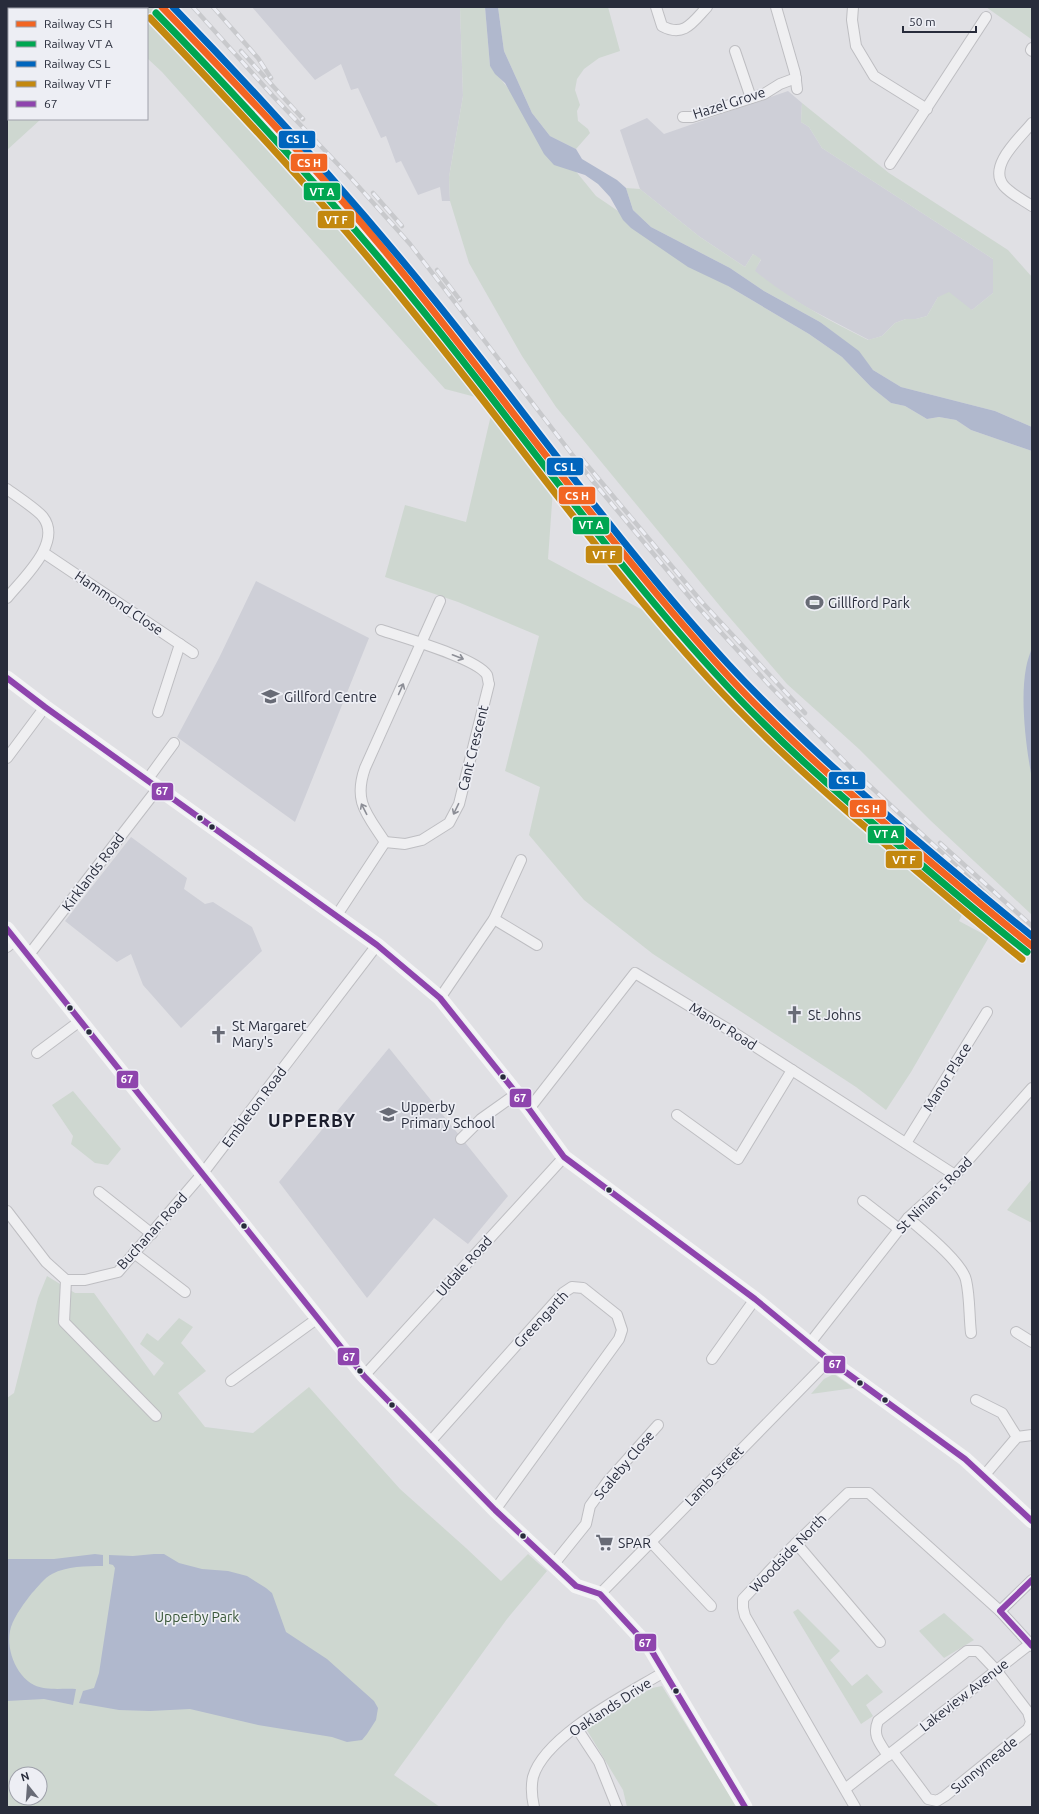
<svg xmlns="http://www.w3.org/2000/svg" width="1039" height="1814" viewBox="0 0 1039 1814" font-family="Ubuntu,sans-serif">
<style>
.built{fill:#cecfd7}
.green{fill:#ced7d0;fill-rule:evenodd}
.water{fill:#b0b8cd}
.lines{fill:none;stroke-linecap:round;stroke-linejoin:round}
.street-casing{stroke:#bebec2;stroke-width:12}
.street{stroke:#efeff1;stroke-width:10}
.secondary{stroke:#f4f4f5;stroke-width:15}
.rail-casing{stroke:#c8c9cc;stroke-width:4.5}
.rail{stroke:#edeef4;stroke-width:3;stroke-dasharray:9;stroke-linecap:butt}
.bus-1-casing{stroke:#edeef4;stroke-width:9}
.bus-1{stroke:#8e44ad;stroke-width:6}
.rail-1-casing{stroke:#edeef4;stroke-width:10}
.rail-2-casing{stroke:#edeef4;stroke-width:10}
.rail-3-casing{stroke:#edeef4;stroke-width:10}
.rail-4-casing{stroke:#edeef4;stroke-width:10}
.rail-1{stroke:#f26522;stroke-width:7}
.rail-2{stroke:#00a651;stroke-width:7}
.rail-3{stroke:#0065bd;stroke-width:7}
.rail-4{stroke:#c3880f;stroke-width:7}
.oneway{stroke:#8c8e96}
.bus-dot{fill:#282c3b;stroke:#edeef4;stroke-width:1.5}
.labels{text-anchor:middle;stroke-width:3.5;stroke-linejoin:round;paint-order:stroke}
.street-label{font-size:14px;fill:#282c3b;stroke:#edeef4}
.poi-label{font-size:14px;fill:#282c3b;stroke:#edeef4;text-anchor:start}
.park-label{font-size:14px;fill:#375537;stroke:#edeef4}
.district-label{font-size:18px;font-weight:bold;letter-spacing:1px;fill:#1b1d2c;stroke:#edeef4}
.line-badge{stroke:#edeef4;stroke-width:1.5}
.badge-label{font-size:11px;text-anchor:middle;font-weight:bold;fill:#fff}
</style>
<rect width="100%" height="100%" fill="#e0e0e4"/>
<g class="built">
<path d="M 252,7 L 460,7 L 463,96 L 449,177 L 450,201 L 442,201 L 440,187 L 418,195 L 401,161 L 396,163 L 386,136 L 381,138 L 358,88 L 351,90 L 341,64 L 315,80 Z"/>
<path d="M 788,91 L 802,103 L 801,122 L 809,127 L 822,148 L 993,259 L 993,293 L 972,310 L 938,297 L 927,316 L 916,319 L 906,319 L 895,323 L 882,336 L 869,340 L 806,307 L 774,287 L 754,271 L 761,260 L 753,254 L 745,267 L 700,237 L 640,189 L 620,130 L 647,118 L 664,134 Z"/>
<path d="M 256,581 L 369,638 L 295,822 L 177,737 L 219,658 Z"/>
<path d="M 131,837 L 187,878 L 184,889 L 205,904 L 213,902 L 252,927 L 262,951 L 181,1028 L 143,985 L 131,954 L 117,962 L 65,921 Z"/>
<path d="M 389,1048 L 508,1196 L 468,1244 L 434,1218 L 367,1298 L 279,1182 Z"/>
</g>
<g class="green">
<path d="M 123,7 L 153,7 L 159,10 C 212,69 271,123 324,183 C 363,226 397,274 433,320 C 450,343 468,364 486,386 L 487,400 L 445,389 L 162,72 L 147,58 L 147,9 L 123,9 Z"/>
<path d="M 460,7 L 485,7 L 490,66 L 596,196 L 728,286 L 809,334 L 842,357 L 871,387 L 891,403 L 905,406 L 927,419 L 939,417 L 956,420 L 971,430 L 1032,451 L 1032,647 L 1030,655 L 1026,734 L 1032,779 L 1032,915 L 931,821 L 859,749 L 787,684 L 724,611 L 556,407 L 522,356 L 469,263 L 450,201 L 449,177 L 463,96 Z"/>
<path d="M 498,7 L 608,7 L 620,51 L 599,58 L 584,69 L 577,79 L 575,90 L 580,105 L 577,111 L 578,121 L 588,129 L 590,133 L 576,149 L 550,136 L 532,113 L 504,51 Z"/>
<path d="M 986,7 L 1032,7 L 1031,39 Z"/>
<path d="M 7,74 L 9,76 L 9,119 L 41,119 L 7,150 Z"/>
<path d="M 802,103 L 889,173 L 1008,250 L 1032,277 L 1032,427 L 995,411 L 901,387 L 873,370 L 858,351 L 820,322 L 764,291 L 730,268 L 651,227 L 633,210 L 626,188 L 640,189 L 700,237 L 745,267 L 753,254 L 761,259 L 755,271 C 789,299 829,321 868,340 L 882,336 L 895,323 L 906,319 L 916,319 L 927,316 L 938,297 L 949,292 L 972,310 L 993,293 L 993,259 L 822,148 L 809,127 L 801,122 Z"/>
<path d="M 491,415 L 553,489 L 548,559 L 650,614 L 788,762 L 965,908 L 959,921 L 989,937 L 911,1072 L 886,1110 L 856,1087 L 653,954 L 584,900 L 529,835 L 540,787 L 505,771 L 539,636 L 458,602 L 385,577 L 405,505 L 466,522 Z"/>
<path d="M 73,1091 L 121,1149 L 108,1165 L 95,1163 L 71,1144 L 73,1136 L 52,1105 Z"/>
<path d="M 1032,1179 L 1032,1223 L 1007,1210 Z"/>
<path d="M 47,1276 L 75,1293 L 94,1293 L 154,1376 L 164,1363 L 140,1344 L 147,1333 L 158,1341 L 179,1318 L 193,1327 L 181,1343 L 206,1371 L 178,1393 L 205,1427 L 253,1433 L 309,1387 L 400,1489 L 466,1548 L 501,1581 L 528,1554 L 547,1571 L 507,1619 L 394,1775 L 440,1807 L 7,1807 L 7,1398 L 14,1393 L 38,1298 ZM 16,1774 L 40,1774 L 40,1798 L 16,1798 Z"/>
<path d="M 832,1375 L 835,1375 L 854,1388 L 811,1394 L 824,1379 Z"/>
<path d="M 798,1609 L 840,1651 L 830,1660 L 852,1686 L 867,1674 L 883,1692 L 866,1705 L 873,1716 L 861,1724 L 793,1612 Z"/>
<path d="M 944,1613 L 974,1640 L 944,1658 L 919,1631 Z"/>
<path d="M 662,1686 L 737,1807 L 627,1807 L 623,1790 L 585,1727 L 652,1688 Z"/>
</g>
<g class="water">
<path d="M 485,7 L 498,7 L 504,51 L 532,113 L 550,136 L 576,149 L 582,159 L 617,180 L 626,188 L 633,210 L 651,227 L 730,268 L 764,291 L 820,322 L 859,351 L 873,370 L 901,387 L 995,411 L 1032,427 L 1032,451 L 971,430 L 956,420 L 939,417 L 927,419 L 905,406 L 891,403 L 871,387 L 842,357 L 809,334 L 728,286 L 688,267 L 631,228 L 623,220 L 610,197 L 598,184 L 585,175 L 554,165 L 544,154 L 505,83 L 495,74 L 490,66 Z"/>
<path d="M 1032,647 L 1032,779 C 1026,747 1020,700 1026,668 C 1027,661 1030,654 1032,647 Z"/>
<path d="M 95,1554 L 103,1555 L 103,1566 C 86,1566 67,1566 52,1574 C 44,1578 38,1587 32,1593 C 25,1602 15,1615 11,1627 C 5,1647 15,1675 34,1685 C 47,1691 62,1688 76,1689 L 73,1705 L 44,1699 L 7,1701 L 7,1559 L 54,1559 Z"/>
<path d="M 154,1554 L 164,1554 L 179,1563 L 202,1569 L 228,1571 L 247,1576 L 266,1588 L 272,1593 L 286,1632 L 327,1659 L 374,1701 L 378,1708 L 376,1720 L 367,1734 L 362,1740 L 347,1742 L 332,1737 L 258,1725 L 190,1709 L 150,1711 L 119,1710 L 79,1703 L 83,1691 L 94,1688 L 99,1673 L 115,1568 L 113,1565 L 109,1564 L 109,1555 L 133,1556 Z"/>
</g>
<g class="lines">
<defs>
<g id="street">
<path d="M 656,7 L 662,26 C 684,38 693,22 707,7"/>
<path d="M 776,7 L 795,73 L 797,89"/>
<path d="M 853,7 L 852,20 L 856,46 L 874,76 L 927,109"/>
<path d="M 45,9 L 47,7"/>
<path d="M 1032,48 L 1031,50 L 1032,51"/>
<path d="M 735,51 L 751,98"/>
<path d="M 683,117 L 692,117 L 764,94 L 780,84 L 796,78"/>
<path d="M 1032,123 C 1020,138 987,166 1004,186 C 1011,194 1023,200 1032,206"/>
<path d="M 890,164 L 986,17"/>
<path d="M 7,489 C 15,495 38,510 43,517 C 63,543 22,579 7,598"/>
<path d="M 44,553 L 193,653"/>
<path d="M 381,630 C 401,637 477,658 487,675 C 488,678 488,682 489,684 L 459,804 L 449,823 L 422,840 L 405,844 L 385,842"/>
<path d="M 158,712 L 180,644"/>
<path d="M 7,758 L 45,707"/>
<path d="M 147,780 L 174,743"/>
<path d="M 385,842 C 367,814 353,802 365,768 L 440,601"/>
<path d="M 337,915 L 385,842"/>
<path d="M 494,919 L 537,945"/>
<path d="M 7,947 L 15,940"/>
<path d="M 28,956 L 158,788"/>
<path d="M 440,998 L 494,919 L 521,860"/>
<path d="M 37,1053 L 80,1021"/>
<path d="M 529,1109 L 635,973 L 736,1034 L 955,1175"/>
<path d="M 677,1115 L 738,1159 L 792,1070"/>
<path d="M 461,1139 L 481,1119 L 516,1094"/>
<path d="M 906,1143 L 987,1012"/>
<path d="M 99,1192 L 152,1234"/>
<path d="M 863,1201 L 899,1229"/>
<path d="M 7,1211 L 46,1262 L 66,1280 L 85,1280 L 118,1272 L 203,1173 L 377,945"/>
<path d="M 908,1218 C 923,1231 962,1262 966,1280 C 970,1297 969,1316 971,1333"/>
<path d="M 134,1253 L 185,1292"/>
<path d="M 66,1280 L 64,1322 L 156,1416"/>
<path d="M 1016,1332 L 1032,1342"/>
<path d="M 810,1343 L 908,1218 L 955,1175 L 1032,1088"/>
<path d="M 712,1359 L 755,1299"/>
<path d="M 364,1376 L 564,1157"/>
<path d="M 231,1381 L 318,1318"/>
<path d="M 976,1400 L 1002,1413 L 1017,1437"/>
<path d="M 429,1443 L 563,1293 L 572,1287 L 583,1288 L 617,1315 L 622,1330 L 619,1339 L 495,1510"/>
<path d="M 983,1477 L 1017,1437 L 1032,1435"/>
<path d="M 650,1541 L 711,1606"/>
<path d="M 796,1543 L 880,1642"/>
<path d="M 553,1565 L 586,1524 L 590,1506 L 608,1481 L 658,1425"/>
<path d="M 600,1594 L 829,1360"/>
<path d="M 1000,1611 L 1032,1580"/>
<path d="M 576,1727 L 599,1762 L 617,1807"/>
<path d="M 888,1756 C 880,1743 872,1736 878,1721 L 967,1651 L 978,1651 L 996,1670 L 1028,1712 L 1031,1722 L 1028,1729 L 945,1796 L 937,1801 L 928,1799 L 893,1752"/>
<path d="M 845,1789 L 1030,1644"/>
<path d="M 534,1807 C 532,1798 531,1786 533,1777 C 545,1735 628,1694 664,1672"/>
<path d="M 855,1807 L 745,1616 L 743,1608 L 743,1599 L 791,1548 L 848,1493 L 869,1493 L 1000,1611 L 1032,1646"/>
</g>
</defs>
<use href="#street" class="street-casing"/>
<use href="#street" class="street"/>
<g class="secondary">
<path d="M 7,678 L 45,707 L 377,945 L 440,998 L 529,1109 L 564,1157 L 755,1299 L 829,1360 L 965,1459 L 1032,1521"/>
<path d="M 7,929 L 364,1376 L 495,1510 L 576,1586 L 600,1594 L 650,1648 L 745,1807"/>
</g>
<defs>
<g id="rail">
<path d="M 193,7 L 273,96 L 350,177 L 410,244 L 591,479 L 697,606 L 770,686 L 857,774 L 980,888 L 1025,932"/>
<path d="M 213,7 L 258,58 L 271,78"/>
<path d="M 241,51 L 303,119"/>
<path d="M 373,193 L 402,226"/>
<path d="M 437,270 L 460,300"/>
<path d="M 582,459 L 701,601 L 805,713"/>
<path d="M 940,843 L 1032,926"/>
</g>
</defs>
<use href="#rail" class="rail-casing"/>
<use href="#rail" class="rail"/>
<defs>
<g id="bus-1">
<path d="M 7,678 L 45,707 L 377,945 L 440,998 L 529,1109 L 564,1157 L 755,1299 L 829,1360 L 965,1459 L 1032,1521"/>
<path d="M 7,929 L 364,1376 L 495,1510 L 576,1586 L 600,1594 L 650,1648 L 745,1807"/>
<path d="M 1032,1580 L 1000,1611 L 1032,1646"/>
</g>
</defs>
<use href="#bus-1" class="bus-1-casing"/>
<use href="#bus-1" class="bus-1"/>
<defs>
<path id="rail-1" d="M 162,7 C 238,86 314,165 384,250 C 497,387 600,534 720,667 C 776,729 839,784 903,839 C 946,875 988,911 1032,946"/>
<path id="rail-2" d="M 156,13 C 249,109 339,207 423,311 C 520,431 610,558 715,673 C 773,737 837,793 903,849 C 944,884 985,919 1027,952"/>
<path id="rail-3" d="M 173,7 C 265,102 353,199 436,302 C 533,422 623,550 728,664 C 786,727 849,783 914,838 C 953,871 992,904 1032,936"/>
<path id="rail-4" d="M 150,18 C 243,115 333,212 417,317 C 515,437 604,564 709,679 C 768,743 832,799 898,855 C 939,890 980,925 1022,959"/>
</defs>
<use href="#rail-1" class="rail-1-casing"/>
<use href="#rail-2" class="rail-2-casing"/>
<use href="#rail-3" class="rail-3-casing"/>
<use href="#rail-4" class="rail-4-casing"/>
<use href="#rail-1" class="rail-1"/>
<use href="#rail-2" class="rail-2"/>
<use href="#rail-3" class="rail-3"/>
<use href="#rail-4" class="rail-4"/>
</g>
<defs><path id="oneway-shaft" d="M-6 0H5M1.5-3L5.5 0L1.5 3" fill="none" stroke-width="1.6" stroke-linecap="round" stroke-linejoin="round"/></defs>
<g class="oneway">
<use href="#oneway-shaft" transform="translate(458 657) rotate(21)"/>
<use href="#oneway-shaft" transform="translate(401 689) rotate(-66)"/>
<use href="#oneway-shaft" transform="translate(364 809) rotate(-117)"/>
<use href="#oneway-shaft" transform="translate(456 809) rotate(116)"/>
</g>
<defs>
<symbol id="stadium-bare" viewBox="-9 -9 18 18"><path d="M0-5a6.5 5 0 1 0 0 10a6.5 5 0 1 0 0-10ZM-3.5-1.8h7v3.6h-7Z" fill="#686b76" stroke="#edeef4" stroke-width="2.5" paint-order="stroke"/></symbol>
<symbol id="school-bare" viewBox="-9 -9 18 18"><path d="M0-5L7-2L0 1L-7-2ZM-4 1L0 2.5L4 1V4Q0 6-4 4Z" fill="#686b76" stroke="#edeef4" stroke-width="2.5" paint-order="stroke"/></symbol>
<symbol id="church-bare" viewBox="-9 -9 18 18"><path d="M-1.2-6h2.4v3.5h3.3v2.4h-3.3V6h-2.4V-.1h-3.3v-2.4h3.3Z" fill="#686b76" stroke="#edeef4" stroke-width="2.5" paint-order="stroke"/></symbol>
<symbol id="supermarket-bare" viewBox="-9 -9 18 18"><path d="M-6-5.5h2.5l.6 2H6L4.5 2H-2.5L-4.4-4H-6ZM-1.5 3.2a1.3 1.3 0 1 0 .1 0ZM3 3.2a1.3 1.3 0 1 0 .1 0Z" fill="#686b76" stroke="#edeef4" stroke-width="2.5" paint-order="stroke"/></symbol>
</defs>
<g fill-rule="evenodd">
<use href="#stadium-bare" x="802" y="590" width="25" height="25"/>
<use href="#school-bare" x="258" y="684" width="25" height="25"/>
<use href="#church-bare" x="782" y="1002" width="25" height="25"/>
<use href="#church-bare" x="206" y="1022" width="25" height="25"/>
<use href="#school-bare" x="376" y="1102" width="25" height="25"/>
<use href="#supermarket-bare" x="592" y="1530" width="25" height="25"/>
</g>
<g class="bus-dot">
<circle cx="200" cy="818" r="3.5"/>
<circle cx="212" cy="827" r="3.5"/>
<circle cx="70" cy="1008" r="3.5"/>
<circle cx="89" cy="1032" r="3.5"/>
<circle cx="503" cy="1077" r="3.5"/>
<circle cx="609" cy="1190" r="3.5"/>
<circle cx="244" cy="1226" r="3.5"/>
<circle cx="360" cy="1371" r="3.5"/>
<circle cx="860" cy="1383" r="3.5"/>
<circle cx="885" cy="1400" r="3.5"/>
<circle cx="392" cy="1405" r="3.5"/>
<circle cx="523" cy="1536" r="3.5"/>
<circle cx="676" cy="1691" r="3.5"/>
</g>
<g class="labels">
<g class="street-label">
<text transform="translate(729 103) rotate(-18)" y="5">Hazel Grove</text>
<text transform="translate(119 603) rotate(34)" y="5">Hammond Close</text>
<text transform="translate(473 748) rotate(-76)" y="5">Cant Crescent</text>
<text transform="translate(93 872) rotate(-53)" y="5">Kirklands Road</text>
<text transform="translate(723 1026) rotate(32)" y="5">Manor Road</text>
<text transform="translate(947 1077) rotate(-58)" y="5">Manor Place</text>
<text transform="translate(254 1107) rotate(-53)" y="5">Embleton Road</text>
<text transform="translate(934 1195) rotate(-45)" y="5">St Ninian's Road</text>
<text transform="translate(152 1231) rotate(-48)" y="5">Buchanan Road</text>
<text transform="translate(464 1266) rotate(-48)" y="5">Uldale Road</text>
<text transform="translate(541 1319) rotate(-47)" y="5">Greengarth</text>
<text transform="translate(624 1465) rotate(-50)" y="5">Scaleby Close</text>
<text transform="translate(714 1476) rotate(-46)" y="5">Lamb Street</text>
<text transform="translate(788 1553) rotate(-46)" y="5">Woodside North</text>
<text transform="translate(964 1695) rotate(-38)" y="5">Lakeview Avenue</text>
<text transform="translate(610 1707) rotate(-33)" y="5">Oaklands Drive</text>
<text transform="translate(984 1765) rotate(-39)" y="5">Sunnymeade</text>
</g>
<g class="poi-label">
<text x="828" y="608">Gilllford Park</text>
<text x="284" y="702">Gillford Centre</text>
<text x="808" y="1020">St Johns</text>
<text x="232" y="1031">St Margaret<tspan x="232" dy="16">Mary's</tspan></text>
<text x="401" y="1112">Upperby<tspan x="401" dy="16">Primary School</tspan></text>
<text x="618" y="1548">SPAR</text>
</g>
<g class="park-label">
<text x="197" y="1622">Upperby Park</text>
</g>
<g class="district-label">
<text x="312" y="1127">UPPERBY</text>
</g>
</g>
<g class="line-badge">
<rect x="278" y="130" width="38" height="19" rx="4" fill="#0065bd"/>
<rect x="290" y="153" width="38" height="19" rx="4" fill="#f26522"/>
<rect x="303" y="182" width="38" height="19" rx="4" fill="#00a651"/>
<rect x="317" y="210" width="38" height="19" rx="4" fill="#c3880f"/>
<rect x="546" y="457" width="38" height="19" rx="4" fill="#0065bd"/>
<rect x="558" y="486" width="38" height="19" rx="4" fill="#f26522"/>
<rect x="572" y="516" width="38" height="19" rx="4" fill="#00a651"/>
<rect x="585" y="545" width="38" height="19" rx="4" fill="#c3880f"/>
<rect x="828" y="771" width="38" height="19" rx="4" fill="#0065bd"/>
<rect x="151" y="782" width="23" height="19" rx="4" fill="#8e44ad"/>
<rect x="849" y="799" width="38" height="19" rx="4" fill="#f26522"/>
<rect x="867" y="825" width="38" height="19" rx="4" fill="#00a651"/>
<rect x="885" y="850" width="38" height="19" rx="4" fill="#c3880f"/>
<rect x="116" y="1070" width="23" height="19" rx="4" fill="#8e44ad"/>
<rect x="509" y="1088" width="23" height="20" rx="4" fill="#8e44ad"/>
<rect x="337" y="1347" width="23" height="19" rx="4" fill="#8e44ad"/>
<rect x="823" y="1355" width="23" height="19" rx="4" fill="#8e44ad"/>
<rect x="634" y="1633" width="23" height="19" rx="4" fill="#8e44ad"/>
</g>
<g class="badge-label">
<text x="297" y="143">CS L</text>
<text x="309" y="167">CS H</text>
<text x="322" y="196">VT A</text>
<text x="336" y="224">VT F</text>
<text x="565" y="471">CS L</text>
<text x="577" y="500">CS H</text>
<text x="591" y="529">VT A</text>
<text x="604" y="559">VT F</text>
<text x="847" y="784">CS L</text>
<text x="162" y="795">67</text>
<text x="868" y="813">CS H</text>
<text x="886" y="838">VT A</text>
<text x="904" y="864">VT F</text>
<text x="127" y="1083">67</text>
<text x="520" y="1102">67</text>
<text x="349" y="1361">67</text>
<text x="835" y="1368">67</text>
<text x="645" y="1647">67</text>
</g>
<rect width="1039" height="1814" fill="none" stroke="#282c3b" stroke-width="16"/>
<rect x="8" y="8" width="140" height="112" fill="#edeef4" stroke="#9ea0aa"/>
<rect x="16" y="21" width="20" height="6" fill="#f26522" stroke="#9ea0aa"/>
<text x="44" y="28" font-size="12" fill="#282c3b">Railway CS H</text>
<rect x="16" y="41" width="20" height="6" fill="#00a651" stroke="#9ea0aa"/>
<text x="44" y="48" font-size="12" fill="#282c3b">Railway VT A</text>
<rect x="16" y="61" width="20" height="6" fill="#0065bd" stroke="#9ea0aa"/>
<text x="44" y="68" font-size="12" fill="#282c3b">Railway CS L</text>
<rect x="16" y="81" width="20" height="6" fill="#c3880f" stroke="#9ea0aa"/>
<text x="44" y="88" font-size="12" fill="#282c3b">Railway VT F</text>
<rect x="16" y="101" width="20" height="6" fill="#8e44ad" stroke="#9ea0aa"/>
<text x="44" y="108" font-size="12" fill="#282c3b">67</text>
<g transform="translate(28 1786) rotate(343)"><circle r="19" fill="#edeef4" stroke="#9ea0aa"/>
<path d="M0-3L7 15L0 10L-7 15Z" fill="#686b76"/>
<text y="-6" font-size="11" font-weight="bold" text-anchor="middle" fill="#282c3b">N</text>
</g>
<path d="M903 26v6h73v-6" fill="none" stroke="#282c3b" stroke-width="2"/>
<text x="909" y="26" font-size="12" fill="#282c3b" stroke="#edeef4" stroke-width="3" paint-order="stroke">50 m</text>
</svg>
